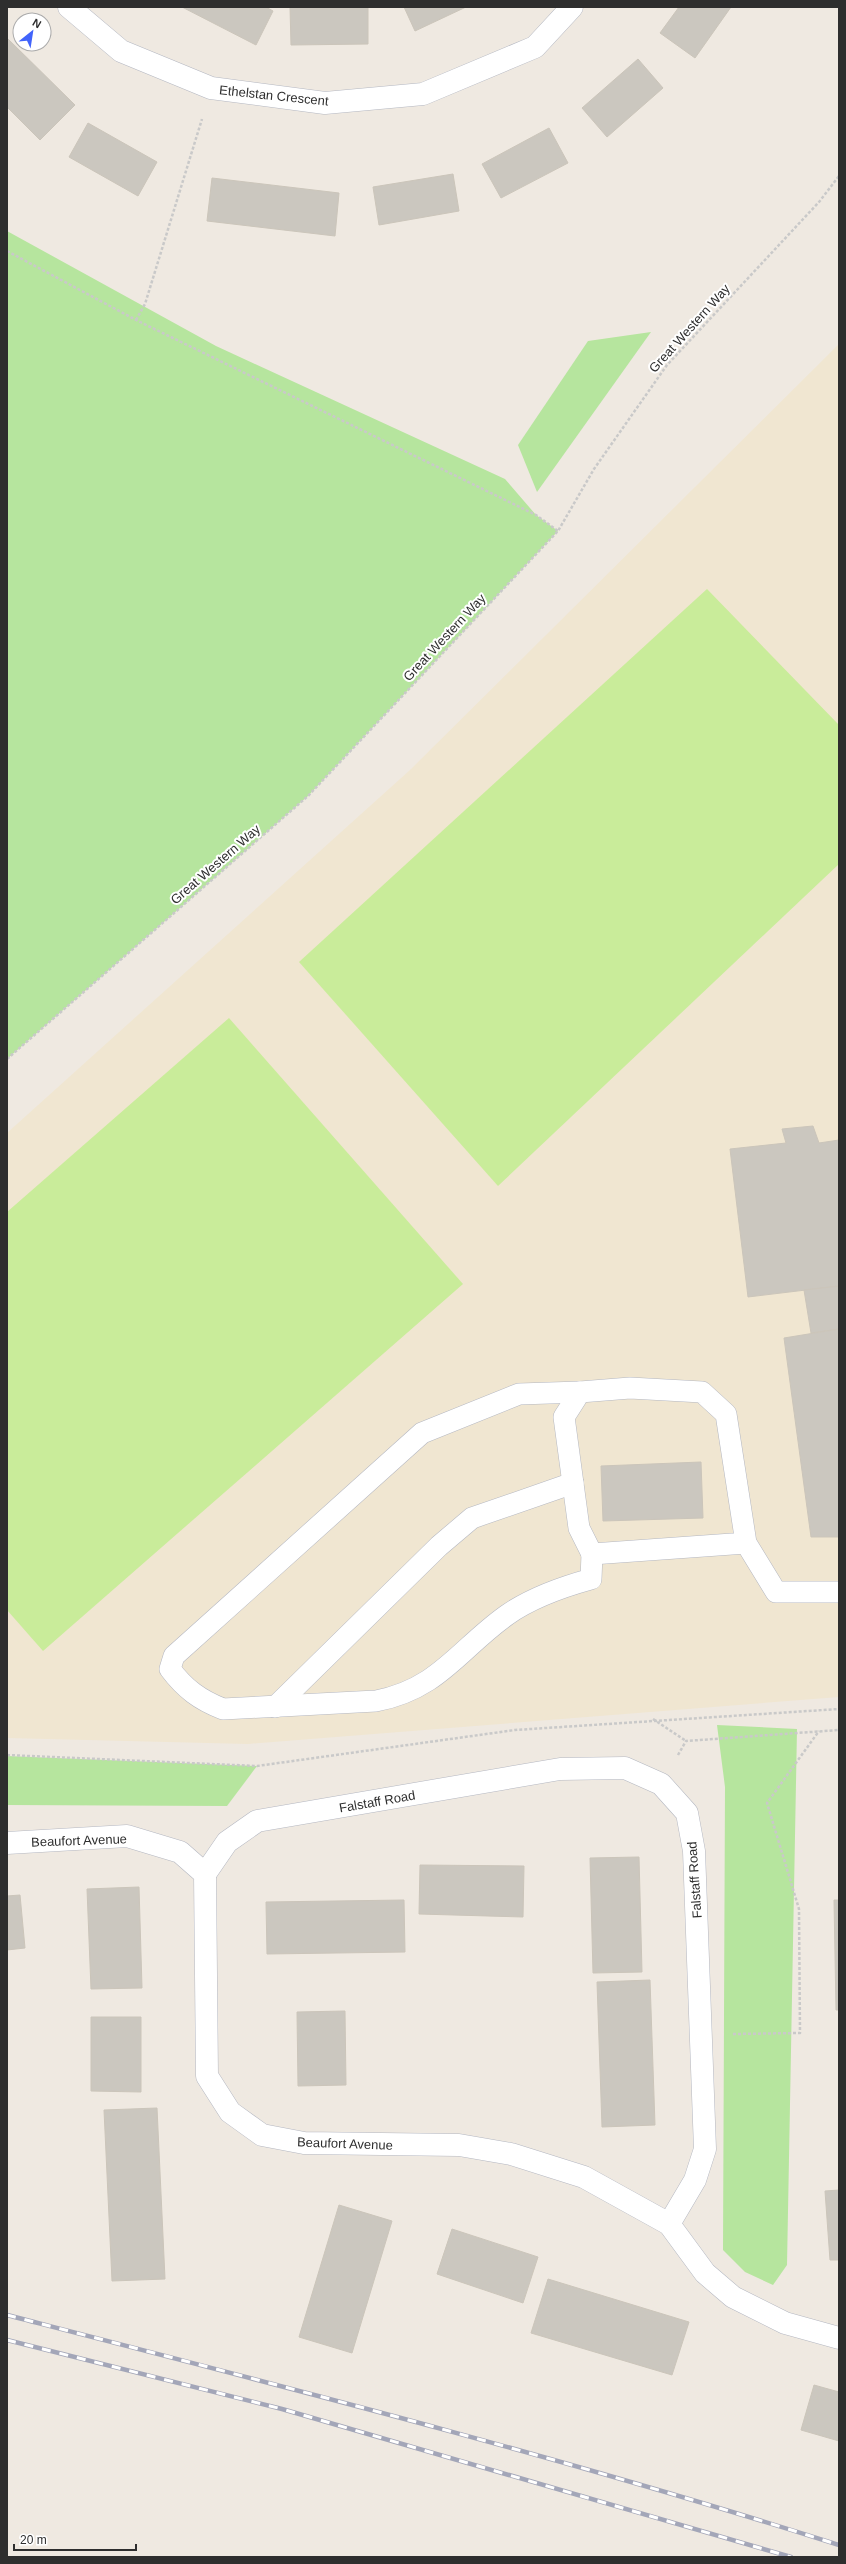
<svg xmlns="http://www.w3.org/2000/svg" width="846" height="2564" viewBox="0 0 846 2564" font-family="Helvetica,sans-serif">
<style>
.education{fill:#f0e6d1}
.green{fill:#b6e59e}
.pitch{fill:#c9ec9a}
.building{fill:#cbc7bf;stroke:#cbc5ba}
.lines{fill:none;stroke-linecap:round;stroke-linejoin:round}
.lane-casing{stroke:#b4b7c1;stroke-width:22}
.street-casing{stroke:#b4b7c1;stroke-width:23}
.path{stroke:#c9c9c9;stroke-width:2.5;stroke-dasharray:3 2;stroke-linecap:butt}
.lane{stroke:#fff;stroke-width:21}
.street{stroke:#fff;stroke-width:22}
.rail-casing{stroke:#a3a6b8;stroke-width:4.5}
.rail{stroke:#fff;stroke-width:3;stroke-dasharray:9;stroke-linecap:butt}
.labels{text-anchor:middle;stroke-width:4;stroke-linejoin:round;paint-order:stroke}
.street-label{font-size:13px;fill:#2e2e2e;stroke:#fff}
</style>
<rect width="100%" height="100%" fill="#efe9e1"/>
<path class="education" d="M 839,344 L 839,1697 L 248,1744 L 7,1738 L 7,1133 L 410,770 Z"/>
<g class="green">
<path d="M 7,231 L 216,346 L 505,479 L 536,515 L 558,531 L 308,796 L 7,1059 Z"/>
<path d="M 651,332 L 537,492 L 518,445 L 588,341 Z"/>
<path d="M 717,1725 L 797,1729 L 787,2265 L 773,2285 L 745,2272 L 723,2250 L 725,1787 Z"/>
<path d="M 7,1756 L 257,1766 L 227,1806 L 7,1805 Z"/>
</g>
<g class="pitch">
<path d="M 707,589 L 839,725 L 839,864 L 498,1186 L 299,962 Z"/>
<path d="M 229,1018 L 463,1284 L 43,1651 L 7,1610 L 7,1212 Z"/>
</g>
<g class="building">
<path d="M 182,7 L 266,7 L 273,11 L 256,45 Z"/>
<path d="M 290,7 L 368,7 L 368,44 L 291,45 Z"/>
<path d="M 404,7 L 466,7 L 415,31 Z"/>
<path d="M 679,7 L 731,7 L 695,58 L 660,33 Z"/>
<path d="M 7,38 L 75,105 L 40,140 L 7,107 Z"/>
<path d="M 638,59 L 663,88 L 607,137 L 582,108 Z"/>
<path d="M 88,123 L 157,162 L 138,196 L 69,157 Z"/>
<path d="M 549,128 L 568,163 L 501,198 L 482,164 Z"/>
<path d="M 453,174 L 459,211 L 379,225 L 373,187 Z"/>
<path d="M 212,178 L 339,193 L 335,236 L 207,221 Z"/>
<path d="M 813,1126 L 819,1143 L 839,1140 L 839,1286 L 748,1297 L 730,1149 L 786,1143 L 782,1129 Z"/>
<path d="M 839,1286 L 839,1329 L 811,1333 L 804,1290 Z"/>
<path d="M 839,1329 L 839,1537 L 811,1537 L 784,1338 Z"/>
<path d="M 701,1462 L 703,1518 L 603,1521 L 601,1466 Z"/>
<path d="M 639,1857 L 642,1972 L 593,1973 L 590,1858 Z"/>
<path d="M 420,1865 L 524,1866 L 523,1917 L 419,1914 Z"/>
<path d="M 139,1887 L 142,1988 L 91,1989 L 87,1889 Z"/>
<path d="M 20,1895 L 25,1948 L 7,1950 L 7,1896 Z"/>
<path d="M 404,1900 L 405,1952 L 267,1954 L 266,1902 Z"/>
<path d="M 834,1900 L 839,1900 L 839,2010 L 836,2010 Z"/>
<path d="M 650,1980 L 655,2125 L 602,2127 L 597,1982 Z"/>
<path d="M 345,2011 L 346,2085 L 298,2086 L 297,2012 Z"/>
<path d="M 91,2017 L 141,2017 L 141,2092 L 91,2091 Z"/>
<path d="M 157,2108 L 165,2279 L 112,2281 L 104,2110 Z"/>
<path d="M 839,2190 L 839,2260 L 830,2260 L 825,2191 Z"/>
<path d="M 339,2205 L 392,2221 L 352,2353 L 299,2337 Z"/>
<path d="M 452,2229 L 538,2257 L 523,2303 L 437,2274 Z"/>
<path d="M 548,2279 L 689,2322 L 672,2375 L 531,2333 Z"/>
<path d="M 814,2385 L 839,2392 L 839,2441 L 801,2430 Z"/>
</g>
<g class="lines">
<defs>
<g id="lane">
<path d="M 580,1392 L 519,1394 L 422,1433 L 174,1656 L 170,1669 C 185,1689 200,1700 223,1709 L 376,1701 C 439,1689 459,1649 507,1615 C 531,1598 562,1587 591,1579 L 592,1554"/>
<path d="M 746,1543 L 592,1554 L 579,1528 L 564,1417 L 580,1392 L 630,1388 L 702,1392 L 726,1414 L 746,1543 L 776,1592 L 839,1592"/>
<path d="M 275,1707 L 439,1546 L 472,1518 L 573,1483"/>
</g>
<g id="street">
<path d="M 69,7 L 121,51 L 211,88 L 325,103 L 423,94 L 535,47 L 572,7"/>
<path d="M 7,1843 L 127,1836 L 180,1852 L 205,1874 L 207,2076 L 230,2112 L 262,2135 L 304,2143 L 459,2145 L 511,2154 L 584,2177 L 669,2224 L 705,2273 L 733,2297 L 785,2323 L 839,2338"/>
<path d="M 205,1874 L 227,1842 L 257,1821 L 560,1769 L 625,1768 L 661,1784 L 687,1813 L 694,1851 L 705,2149 L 695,2180 L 669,2224"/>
</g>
</defs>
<use href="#lane" class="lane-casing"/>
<use href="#street" class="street-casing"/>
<g class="path">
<path d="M 7,251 L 136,320 L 536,515 L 558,531"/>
<path d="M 136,320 L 145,304 L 202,119"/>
<path d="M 7,1059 L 308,796 L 558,531 L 594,469 L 667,365 L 819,202 L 839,176"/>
<path d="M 653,1719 L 686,1741"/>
<path d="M 7,1755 L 257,1766 L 515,1730 L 839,1709"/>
<path d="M 678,1755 L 686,1741 L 839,1730"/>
<path d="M 733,2034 L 800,2033 L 799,1909 L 767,1803 L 819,1731"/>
</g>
<use href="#lane" class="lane"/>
<use href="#street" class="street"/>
<defs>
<g id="rail">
<path d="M 7,2315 C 286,2387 565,2458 839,2545"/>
<path d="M 7,2340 L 282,2409 L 791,2557"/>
</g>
</defs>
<use href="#rail" class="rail-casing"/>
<use href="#rail" class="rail"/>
</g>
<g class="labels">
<g class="street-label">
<text transform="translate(274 95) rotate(6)" y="5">Ethelstan Crescent</text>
<text transform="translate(689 328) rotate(-48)" y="5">Great Western Way</text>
<text transform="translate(444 637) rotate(-47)" y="5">Great Western Way</text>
<text transform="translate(215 864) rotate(-41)" y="5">Great Western Way</text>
<text transform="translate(377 1801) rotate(-10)" y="5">Falstaff Road</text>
<text transform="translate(79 1840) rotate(-2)" y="5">Beaufort Avenue</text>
<text transform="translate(694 1880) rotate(-94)" y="5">Falstaff Road</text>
<text transform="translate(345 2143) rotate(2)" y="5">Beaufort Avenue</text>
</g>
</g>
<rect width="846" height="2564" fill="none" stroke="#2e2e2e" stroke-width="16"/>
<g transform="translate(32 32) rotate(30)"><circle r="19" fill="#ffffff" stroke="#ababab"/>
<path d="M0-3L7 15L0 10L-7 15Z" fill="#4264fb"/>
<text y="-6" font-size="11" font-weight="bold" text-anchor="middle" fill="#2e2e2e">N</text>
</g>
<path d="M14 2544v6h122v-6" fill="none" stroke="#2e2e2e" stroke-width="2"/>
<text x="20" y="2544" font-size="12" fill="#2e2e2e" stroke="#ffffff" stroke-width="3" paint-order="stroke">20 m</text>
</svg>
